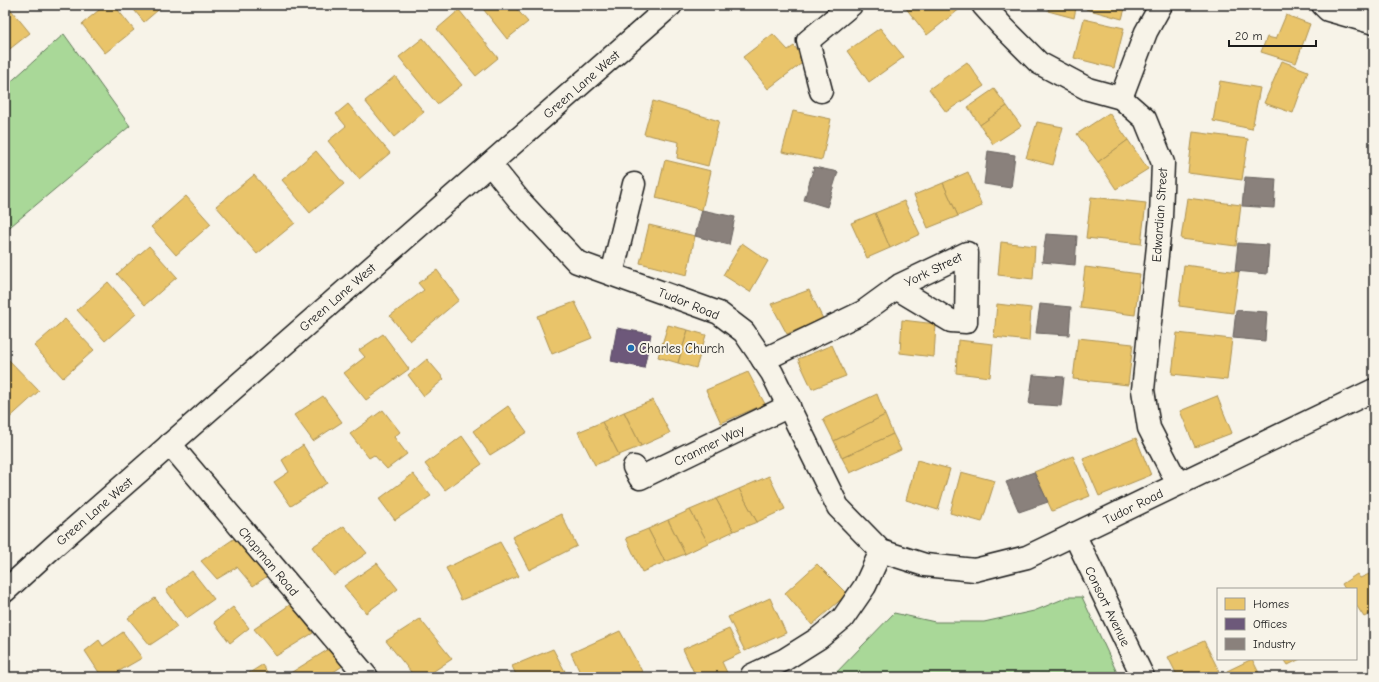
<svg xmlns="http://www.w3.org/2000/svg" width="1379" height="682" viewBox="0 0 1379 682" font-family="'Comic Neue',sans-serif">
<style>
.green{fill:#a9d898;stroke:#627a5a}
.homes{fill:#e9c46a;stroke:#ac9253}
.offices{fill:#6d597a;stroke:#55475e}
.industry{fill:#8a817c;stroke:#69635f}
.lines{fill:none;stroke-linecap:round;stroke-linejoin:round}
.street-casing{stroke:#1c1c1c;stroke-width:25}
.secondary-casing{stroke:#1c1c1c;stroke-width:25}
.street{stroke:#f7f3e8;stroke-width:22}
.secondary{stroke:#f7f3e8;stroke-width:22}
.poi-dot{fill:#1f6fb2;stroke:#f7f3e8;stroke-width:1.5}
.labels{text-anchor:middle;stroke-width:4;stroke-linejoin:round;paint-order:stroke}
.street-label{font-size:13px;fill:#1c1c1c;stroke:#f7f3e8}
.poi-label{font-size:13px;fill:#1c1c1c;stroke:#f7f3e8;text-anchor:start}
</style>
<rect width="100%" height="100%" fill="#f7f3e8"/>
<filter id="ink" filterUnits="userSpaceOnUse"><feTurbulence type="fractalNoise" baseFrequency=".025" numOctaves="2"/><feDisplacementMap in="SourceGraphic" scale="8" xChannelSelector="R" yChannelSelector="G"/><feConvolveMatrix kernelMatrix="1 2 1 2 8 2 1 2 1" color-interpolation-filters="sRGB"/></filter>
<g filter="url(#ink)">
<g class="green">
<path d="M 64,34 L 130,126 L 5,231 L 5,87 Z"/>
<path d="M 1068,597 L 1082,597 L 1119,677 L 832,677 L 894,613 L 935,622 L 984,622 L 1034,611 Z"/>
</g>
<g class="homes">
<path d="M 5,5 L 7,5 L 30,33 L 6,52 Z"/>
<path d="M 105,5 L 114,5 L 134,30 L 105,53 L 82,24 Z"/>
<path d="M 130,5 L 164,5 L 144,22 Z"/>
<path d="M 480,5 L 513,5 L 528,22 L 507,39 Z"/>
<path d="M 908,5 L 959,5 L 961,8 L 927,35 L 905,7 Z"/>
<path d="M 1049,5 L 1067,5 L 1076,8 L 1074,18 L 1048,11 Z"/>
<path d="M 1087,5 L 1126,5 L 1122,19 L 1086,9 Z"/>
<path d="M 459,10 L 498,58 L 476,76 L 437,29 Z"/>
<path d="M 1286,15 L 1310,24 L 1296,63 L 1261,52 L 1267,37 L 1276,39 Z"/>
<path d="M 1084,19 L 1124,28 L 1114,68 L 1074,58 Z"/>
<path d="M 880,28 L 904,57 L 869,82 L 847,51 Z"/>
<path d="M 773,34 L 788,50 L 794,46 L 806,60 L 768,89 L 743,57 Z"/>
<path d="M 423,38 L 462,85 L 437,104 L 399,57 Z"/>
<path d="M 1282,61 L 1308,71 L 1293,113 L 1264,103 Z"/>
<path d="M 967,62 L 984,86 L 946,112 L 929,89 Z"/>
<path d="M 395,76 L 424,112 L 394,137 L 365,101 Z"/>
<path d="M 1220,81 L 1260,88 L 1252,129 L 1213,121 Z"/>
<path d="M 994,89 L 1007,106 L 980,125 L 968,107 Z"/>
<path d="M 653,101 L 719,121 L 708,166 L 677,158 L 679,142 L 644,134 Z"/>
<path d="M 348,104 L 390,153 L 359,179 L 328,141 L 346,126 L 336,114 Z"/>
<path d="M 1007,106 L 1021,126 L 993,144 L 980,125 Z"/>
<path d="M 793,111 L 831,119 L 822,160 L 782,152 Z"/>
<path d="M 1109,113 L 1128,140 L 1098,162 L 1077,134 Z"/>
<path d="M 1037,122 L 1063,127 L 1053,165 L 1026,158 Z"/>
<path d="M 1193,132 L 1248,139 L 1242,180 L 1188,173 Z"/>
<path d="M 1128,140 L 1148,169 L 1116,189 L 1098,162 Z"/>
<path d="M 316,151 L 344,184 L 310,213 L 282,180 Z"/>
<path d="M 665,160 L 711,171 L 702,210 L 656,198 Z"/>
<path d="M 968,172 L 982,206 L 958,216 L 943,183 Z"/>
<path d="M 254,175 L 295,223 L 257,254 L 216,206 Z"/>
<path d="M 943,183 L 958,216 L 928,228 L 914,195 Z"/>
<path d="M 186,196 L 211,224 L 176,255 L 151,227 Z"/>
<path d="M 1091,197 L 1146,203 L 1141,244 L 1086,238 Z"/>
<path d="M 1187,198 L 1241,205 L 1236,246 L 1181,239 Z"/>
<path d="M 904,201 L 920,234 L 890,248 L 875,213 Z"/>
<path d="M 875,213 L 890,248 L 867,258 L 851,223 Z"/>
<path d="M 649,225 L 695,236 L 687,275 L 640,263 Z"/>
<path d="M 1001,242 L 1035,246 L 1033,279 L 998,275 Z"/>
<path d="M 742,243 L 768,261 L 750,292 L 723,275 Z"/>
<path d="M 149,246 L 177,277 L 145,305 L 117,274 Z"/>
<path d="M 1184,265 L 1239,272 L 1233,313 L 1179,306 Z"/>
<path d="M 1085,267 L 1140,274 L 1135,315 L 1080,308 Z"/>
<path d="M 437,270 L 459,300 L 410,341 L 390,316 L 424,290 L 418,283 Z"/>
<path d="M 108,282 L 136,314 L 105,341 L 77,310 Z"/>
<path d="M 809,290 L 823,319 L 787,334 L 771,304 Z"/>
<path d="M 575,302 L 592,338 L 552,354 L 537,316 Z"/>
<path d="M 997,304 L 1031,308 L 1029,341 L 994,337 Z"/>
<path d="M 65,319 L 94,350 L 63,378 L 34,346 Z"/>
<path d="M 902,320 L 936,324 L 934,357 L 900,353 Z"/>
<path d="M 668,325 L 688,330 L 678,363 L 658,357 Z"/>
<path d="M 688,330 L 706,335 L 696,368 L 678,363 Z"/>
<path d="M 1177,333 L 1232,339 L 1227,380 L 1172,374 Z"/>
<path d="M 383,334 L 409,369 L 366,400 L 344,373 L 365,357 L 359,350 Z"/>
<path d="M 1078,338 L 1133,344 L 1128,385 L 1073,379 Z"/>
<path d="M 958,340 L 993,344 L 990,377 L 956,373 Z"/>
<path d="M 832,345 L 846,376 L 812,389 L 798,359 Z"/>
<path d="M 6,357 L 39,391 L 5,422 L 5,358 Z"/>
<path d="M 427,359 L 444,379 L 424,396 L 408,375 Z"/>
<path d="M 748,372 L 765,404 L 721,423 L 706,390 Z"/>
<path d="M 877,394 L 885,415 L 834,441 L 823,419 Z"/>
<path d="M 323,396 L 342,422 L 313,441 L 294,415 Z"/>
<path d="M 1217,396 L 1232,433 L 1195,447 L 1180,411 Z"/>
<path d="M 653,400 L 670,433 L 641,446 L 624,412 Z"/>
<path d="M 508,406 L 527,432 L 490,455 L 473,431 Z"/>
<path d="M 383,410 L 400,432 L 394,437 L 407,454 L 387,469 L 374,455 L 369,458 L 350,434 Z"/>
<path d="M 624,412 L 641,446 L 619,455 L 602,422 Z"/>
<path d="M 885,415 L 893,434 L 842,458 L 834,441 Z"/>
<path d="M 602,422 L 619,455 L 595,465 L 578,432 Z"/>
<path d="M 893,434 L 901,450 L 850,473 L 842,458 Z"/>
<path d="M 462,436 L 482,464 L 445,490 L 425,464 Z"/>
<path d="M 1136,438 L 1151,475 L 1099,496 L 1083,459 Z"/>
<path d="M 303,445 L 327,483 L 291,506 L 274,482 L 289,472 L 282,460 Z"/>
<path d="M 1073,456 L 1090,496 L 1052,511 L 1034,472 Z"/>
<path d="M 917,460 L 950,469 L 938,510 L 906,500 Z"/>
<path d="M 961,472 L 995,481 L 982,522 L 950,513 Z"/>
<path d="M 413,474 L 431,496 L 395,520 L 379,499 Z"/>
<path d="M 769,476 L 785,509 L 757,522 L 739,489 Z"/>
<path d="M 739,489 L 757,522 L 734,531 L 716,499 Z"/>
<path d="M 716,499 L 734,531 L 708,543 L 690,510 Z"/>
<path d="M 690,510 L 708,543 L 685,554 L 668,520 Z"/>
<path d="M 561,514 L 577,546 L 529,570 L 512,537 Z"/>
<path d="M 668,520 L 685,554 L 665,562 L 648,529 Z"/>
<path d="M 344,526 L 367,553 L 334,576 L 312,547 Z"/>
<path d="M 648,529 L 665,562 L 642,572 L 626,538 Z"/>
<path d="M 238,536 L 272,573 L 253,586 L 237,567 L 217,579 L 201,561 Z"/>
<path d="M 500,542 L 519,576 L 461,600 L 446,568 Z"/>
<path d="M 377,563 L 398,589 L 366,613 L 344,586 Z"/>
<path d="M 817,564 L 847,594 L 812,625 L 785,593 Z"/>
<path d="M 192,571 L 214,599 L 187,618 L 166,590 Z"/>
<path d="M 1374,572 L 1374,612 L 1364,617 L 1356,605 L 1356,589 L 1345,589 L 1342,584 L 1357,574 L 1360,578 Z"/>
<path d="M 155,598 L 177,627 L 150,645 L 128,618 Z"/>
<path d="M 770,598 L 786,633 L 745,651 L 728,617 Z"/>
<path d="M 291,604 L 313,633 L 276,656 L 254,629 Z"/>
<path d="M 233,607 L 249,628 L 230,643 L 214,622 Z"/>
<path d="M 420,619 L 452,659 L 425,677 L 415,677 L 386,641 Z"/>
<path d="M 729,629 L 741,653 L 722,662 L 729,677 L 696,677 L 683,649 Z"/>
<path d="M 620,631 L 644,675 L 639,677 L 616,677 L 615,675 L 609,677 L 582,677 L 571,653 Z"/>
<path d="M 123,632 L 142,658 L 109,677 L 102,677 L 85,651 L 99,640 L 103,646 Z"/>
<path d="M 1204,641 L 1219,671 L 1206,677 L 1178,677 L 1168,657 Z"/>
<path d="M 329,649 L 344,665 L 332,673 L 335,677 L 284,677 Z"/>
<path d="M 553,649 L 568,677 L 517,677 L 512,666 Z"/>
<path d="M 1252,659 L 1261,677 L 1230,677 L 1227,671 Z"/>
<path d="M 1284,659 L 1300,659 L 1288,665 Z"/>
<path d="M 262,665 L 271,677 L 247,677 L 246,675 Z"/>
</g>
<path class="offices" d="M 617,328 L 651,334 L 644,368 L 611,361 Z"/>
<g class="industry">
<path d="M 988,151 L 1015,155 L 1011,188 L 984,184 Z"/>
<path d="M 814,167 L 838,172 L 827,207 L 804,200 Z"/>
<path d="M 1245,177 L 1276,179 L 1274,208 L 1242,206 Z"/>
<path d="M 702,210 L 735,217 L 729,245 L 695,236 Z"/>
<path d="M 1046,234 L 1077,236 L 1075,265 L 1042,262 Z"/>
<path d="M 1238,243 L 1269,245 L 1267,274 L 1235,271 Z"/>
<path d="M 1040,304 L 1071,307 L 1069,335 L 1036,333 Z"/>
<path d="M 1236,310 L 1267,312 L 1265,341 L 1233,338 Z"/>
<path d="M 1033,375 L 1064,377 L 1061,406 L 1029,404 Z"/>
<path d="M 1034,472 L 1048,502 L 1019,512 L 1006,482 Z"/>
</g>
<g class="lines">
<defs>
<g id="street">
<path d="M 983,5 L 1002,26 L 1039,63 L 1088,89 L 1121,98 L 1145,119 L 1163,163 L 1161,217 L 1143,390 L 1149,428 L 1178,484"/>
<path d="M 1323,5 L 1328,10 L 1374,23"/>
<path d="M 821,91 L 808,41 L 851,5"/>
<path d="M 1121,98 L 1146,32 L 1161,5"/>
<path d="M 490,164 L 520,201 L 577,262 L 719,313 L 744,332 L 772,373 L 838,507 L 881,551 L 925,565 L 975,570 L 1027,557 L 1374,390"/>
<path d="M 612,274 L 634,184"/>
<path d="M 763,360 L 863,312 L 896,288 L 900,285 L 967,253 L 966,322 L 951,321 L 896,288"/>
<path d="M 170,444 L 367,677"/>
<path d="M 634,467 L 640,478 L 789,406"/>
<path d="M 1074,534 L 1143,677"/>
<path d="M 752,675 L 784,660 L 819,638 L 843,618 L 865,586 L 881,551"/>
</g>
<path id="secondary" d="M 5,591 L 52,548 L 671,5"/>
</defs>
<use href="#street" class="street-casing"/>
<use href="#secondary" class="secondary-casing"/>
<use href="#street" class="street"/>
<use href="#secondary" class="secondary"/>
</g>
</g>
<circle class="poi-dot" cx="631" cy="348" r="4"/>
<g class="labels">
<g class="street-label">
<text transform="translate(581 84) rotate(-41)" y="5">Green Lane West</text>
<text transform="translate(1159 215) rotate(-86)" y="5">Edwardian Street</text>
<text transform="translate(933 269) rotate(-26)" y="5">York Street</text>
<text transform="translate(337 297) rotate(-41)" y="5">Green Lane West</text>
<text transform="translate(689 303) rotate(22)" y="5">Tudor Road</text>
<text transform="translate(709 445) rotate(-26)" y="5">Cranmer Way</text>
<text transform="translate(1133 506) rotate(-26)" y="5">Tudor Road</text>
<text transform="translate(94 511) rotate(-41)" y="5">Green Lane West</text>
<text transform="translate(269 561) rotate(50)" y="5">Chapman Road</text>
<text transform="translate(1108 606) rotate(64)" y="5">Consort Avenue</text>
</g>
<g class="poi-label">
<text x="639" y="353">Charles Church</text>
</g>
</g>
<rect width="1379" height="682" fill="none" stroke="#f7f3e8" stroke-width="20"/>
<rect x="10" y="10" width="1359" height="662" fill="none" stroke="#1c1c1c" stroke-width="1.5" filter="url(#ink)"/>
<rect x="1217" y="588" width="140" height="72" fill="#f7f3e8" stroke="#9f9d96"/>
<rect x="1225" y="598" width="20" height="12" fill="#e9c46a" stroke="#9f9d96"/>
<text x="1253" y="608" font-size="12" fill="#1c1c1c">Homes</text>
<rect x="1225" y="618" width="20" height="12" fill="#6d597a" stroke="#9f9d96"/>
<text x="1253" y="628" font-size="12" fill="#1c1c1c">Offices</text>
<rect x="1225" y="638" width="20" height="12" fill="#8a817c" stroke="#9f9d96"/>
<text x="1253" y="648" font-size="12" fill="#1c1c1c">Industry</text>
<path d="M1229 40v6h87v-6" fill="none" stroke="#1c1c1c" stroke-width="2"/>
<text x="1235" y="40" font-size="12" fill="#1c1c1c" stroke="#f7f3e8" stroke-width="3" paint-order="stroke">20 m</text>
</svg>
